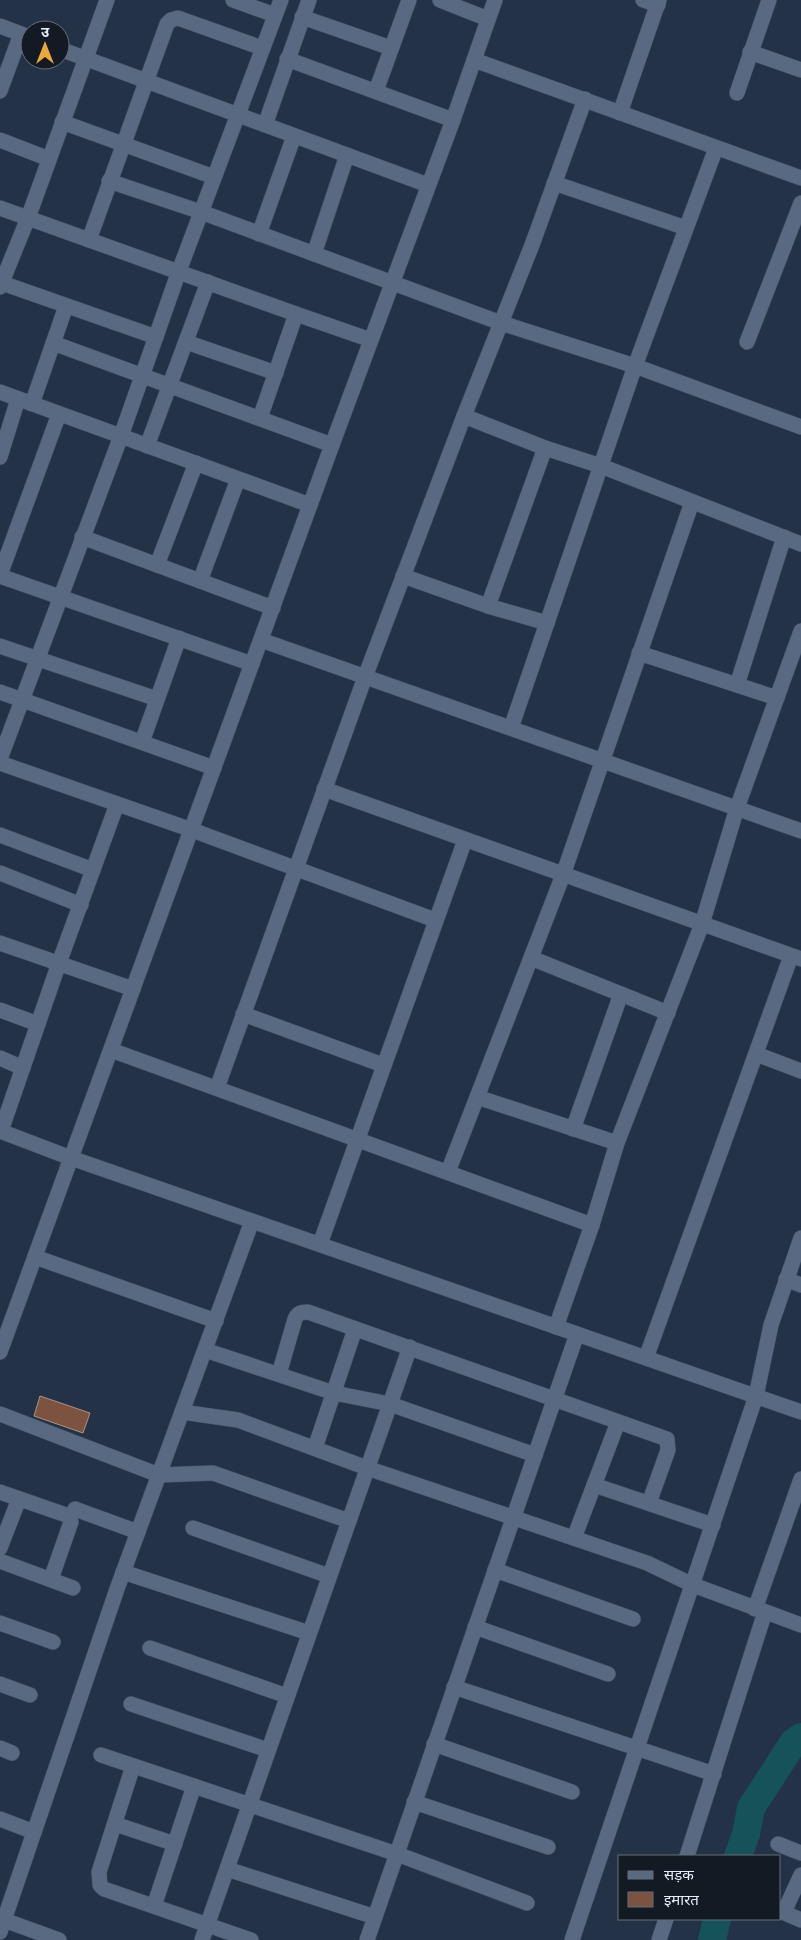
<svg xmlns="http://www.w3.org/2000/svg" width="801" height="1940" viewBox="0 0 801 1940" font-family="'PT Sans Narrow','Noto Sans Devanagari',sans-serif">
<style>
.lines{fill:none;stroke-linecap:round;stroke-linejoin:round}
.river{stroke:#155259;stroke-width:28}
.building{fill:#7b5340;stroke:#b19183}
.street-casing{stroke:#3f4d5e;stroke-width:16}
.secondary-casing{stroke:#3f4d5e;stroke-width:16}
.street{stroke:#586981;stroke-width:15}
.secondary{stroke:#586981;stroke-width:15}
</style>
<rect width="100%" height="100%" fill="#233247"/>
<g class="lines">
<g class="river">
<path d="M 738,1856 L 746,1834 L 751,1808 L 793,1743 L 801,1737"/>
<path d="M 712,1940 L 717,1919"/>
</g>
</g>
<path class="building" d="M 40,1396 L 90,1413 L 83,1433 L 34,1416 Z"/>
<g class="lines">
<defs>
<g id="street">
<path d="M 233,0 L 275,15"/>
<path d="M 440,0 L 488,19"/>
<path d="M 643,0 L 658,5"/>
<path d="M 302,17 L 391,48"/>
<path d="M 0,26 L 29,37"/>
<path d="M 60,49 L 428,185"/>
<path d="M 750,52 L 801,70"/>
<path d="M 287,59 L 453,120"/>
<path d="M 474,60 L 801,178"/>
<path d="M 0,91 L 21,34"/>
<path d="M 376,91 L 409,0"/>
<path d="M 737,93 L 769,0"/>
<path d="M 620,113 L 659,0"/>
<path d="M 62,122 L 214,177"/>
<path d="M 265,125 L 309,0"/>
<path d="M 0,140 L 49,159"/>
<path d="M 109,181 L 201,212 L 501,323 L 635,366 L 801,427"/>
<path d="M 554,183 L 686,228"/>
<path d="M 0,208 L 296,314 L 371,340"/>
<path d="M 259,234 L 294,136"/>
<path d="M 89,240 L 167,24 L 171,20 L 178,18 L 262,48"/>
<path d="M 314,254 L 347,155"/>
<path d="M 2,283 L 156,337"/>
<path d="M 0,287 L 28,218 L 107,0"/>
<path d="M 186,342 L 276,373"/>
<path d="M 747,342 L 801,203"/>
<path d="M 53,343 L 332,445"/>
<path d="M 0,392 L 310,505"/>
<path d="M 32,404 L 66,306"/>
<path d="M 464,416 L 545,448 L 601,466 L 801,544"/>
<path d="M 260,418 L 296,314"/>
<path d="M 147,446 L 208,282"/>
<path d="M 0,457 L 18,399"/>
<path d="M 82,537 L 273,608"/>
<path d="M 157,565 L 196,463"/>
<path d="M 0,575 L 59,414"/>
<path d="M 0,576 L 252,664"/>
<path d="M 403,576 L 488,606 L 547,623"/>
<path d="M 200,581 L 238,479"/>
<path d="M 488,606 L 545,448"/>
<path d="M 261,640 L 801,831"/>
<path d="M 0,646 L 157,699"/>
<path d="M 639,653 L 777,698"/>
<path d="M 737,685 L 784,537"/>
<path d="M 0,692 L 214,768"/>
<path d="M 511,728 L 635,366 L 716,148"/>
<path d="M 142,742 L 179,638"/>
<path d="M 0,759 L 121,436 L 179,271 L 281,0"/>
<path d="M 0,763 L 192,830 L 435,920"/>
<path d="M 324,789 L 801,959"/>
<path d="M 0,835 L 93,870"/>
<path d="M 0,873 L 81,905"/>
<path d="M 0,943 L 133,989"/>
<path d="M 531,958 L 668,1013"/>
<path d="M 0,1010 L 38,1024"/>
<path d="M 243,1014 L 383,1065"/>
<path d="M 111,1050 L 592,1225 L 617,1143 L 702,924 L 737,808 L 801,631"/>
<path d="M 756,1054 L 801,1071"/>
<path d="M 0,1058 L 23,1068"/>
<path d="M 217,1088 L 365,677 L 464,416 L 532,245 L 585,99"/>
<path d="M 477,1097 L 617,1143"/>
<path d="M 573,1129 L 621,994"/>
<path d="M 0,1131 L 71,1158 L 801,1412"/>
<path d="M 1,1131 L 59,963 L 117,804"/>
<path d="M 448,1172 L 563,875 L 692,502"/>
<path d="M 320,1244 L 465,840"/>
<path d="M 35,1257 L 216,1321"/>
<path d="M 786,1279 L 801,1285"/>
<path d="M 556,1327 L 592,1225"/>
<path d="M 205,1350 L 334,1393 L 390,1404 L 535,1455"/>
<path d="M 646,1358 L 791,956"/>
<path d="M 279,1374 L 295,1319 C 298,1313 301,1312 308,1312 L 667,1439 L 668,1450 L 649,1503"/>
<path d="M 182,1412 L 238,1420 L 367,1468 L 647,1563 L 693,1585 L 801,1625"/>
<path d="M 0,1414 L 159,1475 L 213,1473 L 349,1521"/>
<path d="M 315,1448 L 355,1329"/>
<path d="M 594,1485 L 713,1525"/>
<path d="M 0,1492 L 69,1516 L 71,1522 L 51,1579"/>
<path d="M 75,1509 L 138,1532"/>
<path d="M 193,1528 L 329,1576"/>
<path d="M 574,1538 L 618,1422"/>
<path d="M 0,1548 L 19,1499"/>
<path d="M 0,1561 L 73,1588"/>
<path d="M 495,1570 L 633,1619"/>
<path d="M 123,1572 L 309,1633"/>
<path d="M 755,1609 L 801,1479"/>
<path d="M 0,1623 L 53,1642"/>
<path d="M 475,1627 L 608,1674"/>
<path d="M 150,1648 L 287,1696"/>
<path d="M 0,1684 L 30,1695"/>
<path d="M 454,1687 L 714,1774"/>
<path d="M 131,1704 L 268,1750"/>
<path d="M 434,1744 L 572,1792"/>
<path d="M 0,1748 L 12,1753"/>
<path d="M 101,1755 L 397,1854 L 527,1903"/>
<path d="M 133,1766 L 99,1872 L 100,1885 L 104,1889 L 251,1940"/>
<path d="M 414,1802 L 548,1847"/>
<path d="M 0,1819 L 34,1832"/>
<path d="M 115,1824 L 175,1844"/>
<path d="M 778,1844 L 801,1853"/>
<path d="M 687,1856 L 765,1612"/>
<path d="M 227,1869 L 375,1917"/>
<path d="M 154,1906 L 194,1786"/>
<path d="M 780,1911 L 801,1920"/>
<path d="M 784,1912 L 801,1875"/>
<path d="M 4,1920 L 59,1940"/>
<path d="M 0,1932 L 117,1589 L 252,1221"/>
<path d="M 202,1940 L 410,1347"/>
<path d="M 367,1940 L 577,1334"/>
<path d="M 572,1940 L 756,1396 L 771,1325 L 801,1238"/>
<path d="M 659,1940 L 666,1919"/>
</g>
<path id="secondary" d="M 0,1352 L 332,445 L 453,120 L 495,0"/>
</defs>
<use href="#street" class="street-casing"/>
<use href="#secondary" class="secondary-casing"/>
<use href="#street" class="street"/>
<use href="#secondary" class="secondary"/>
</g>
<rect x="618" y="1855" width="162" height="65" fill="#131a23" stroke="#666e79"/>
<rect x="628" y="1871" width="25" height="8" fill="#586981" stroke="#666e79"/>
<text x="664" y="1880" font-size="15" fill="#e3edfb">सड़क</text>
<rect x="628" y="1892" width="25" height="15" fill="#7b5340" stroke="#666e79"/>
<text x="664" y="1905" font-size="15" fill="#e3edfb">इमारत</text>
<g transform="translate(45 45)"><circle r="24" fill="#131a23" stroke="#666e79"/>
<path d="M0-4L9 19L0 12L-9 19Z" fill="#eba93a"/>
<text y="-8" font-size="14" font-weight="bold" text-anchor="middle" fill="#e3edfb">उ</text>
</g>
</svg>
